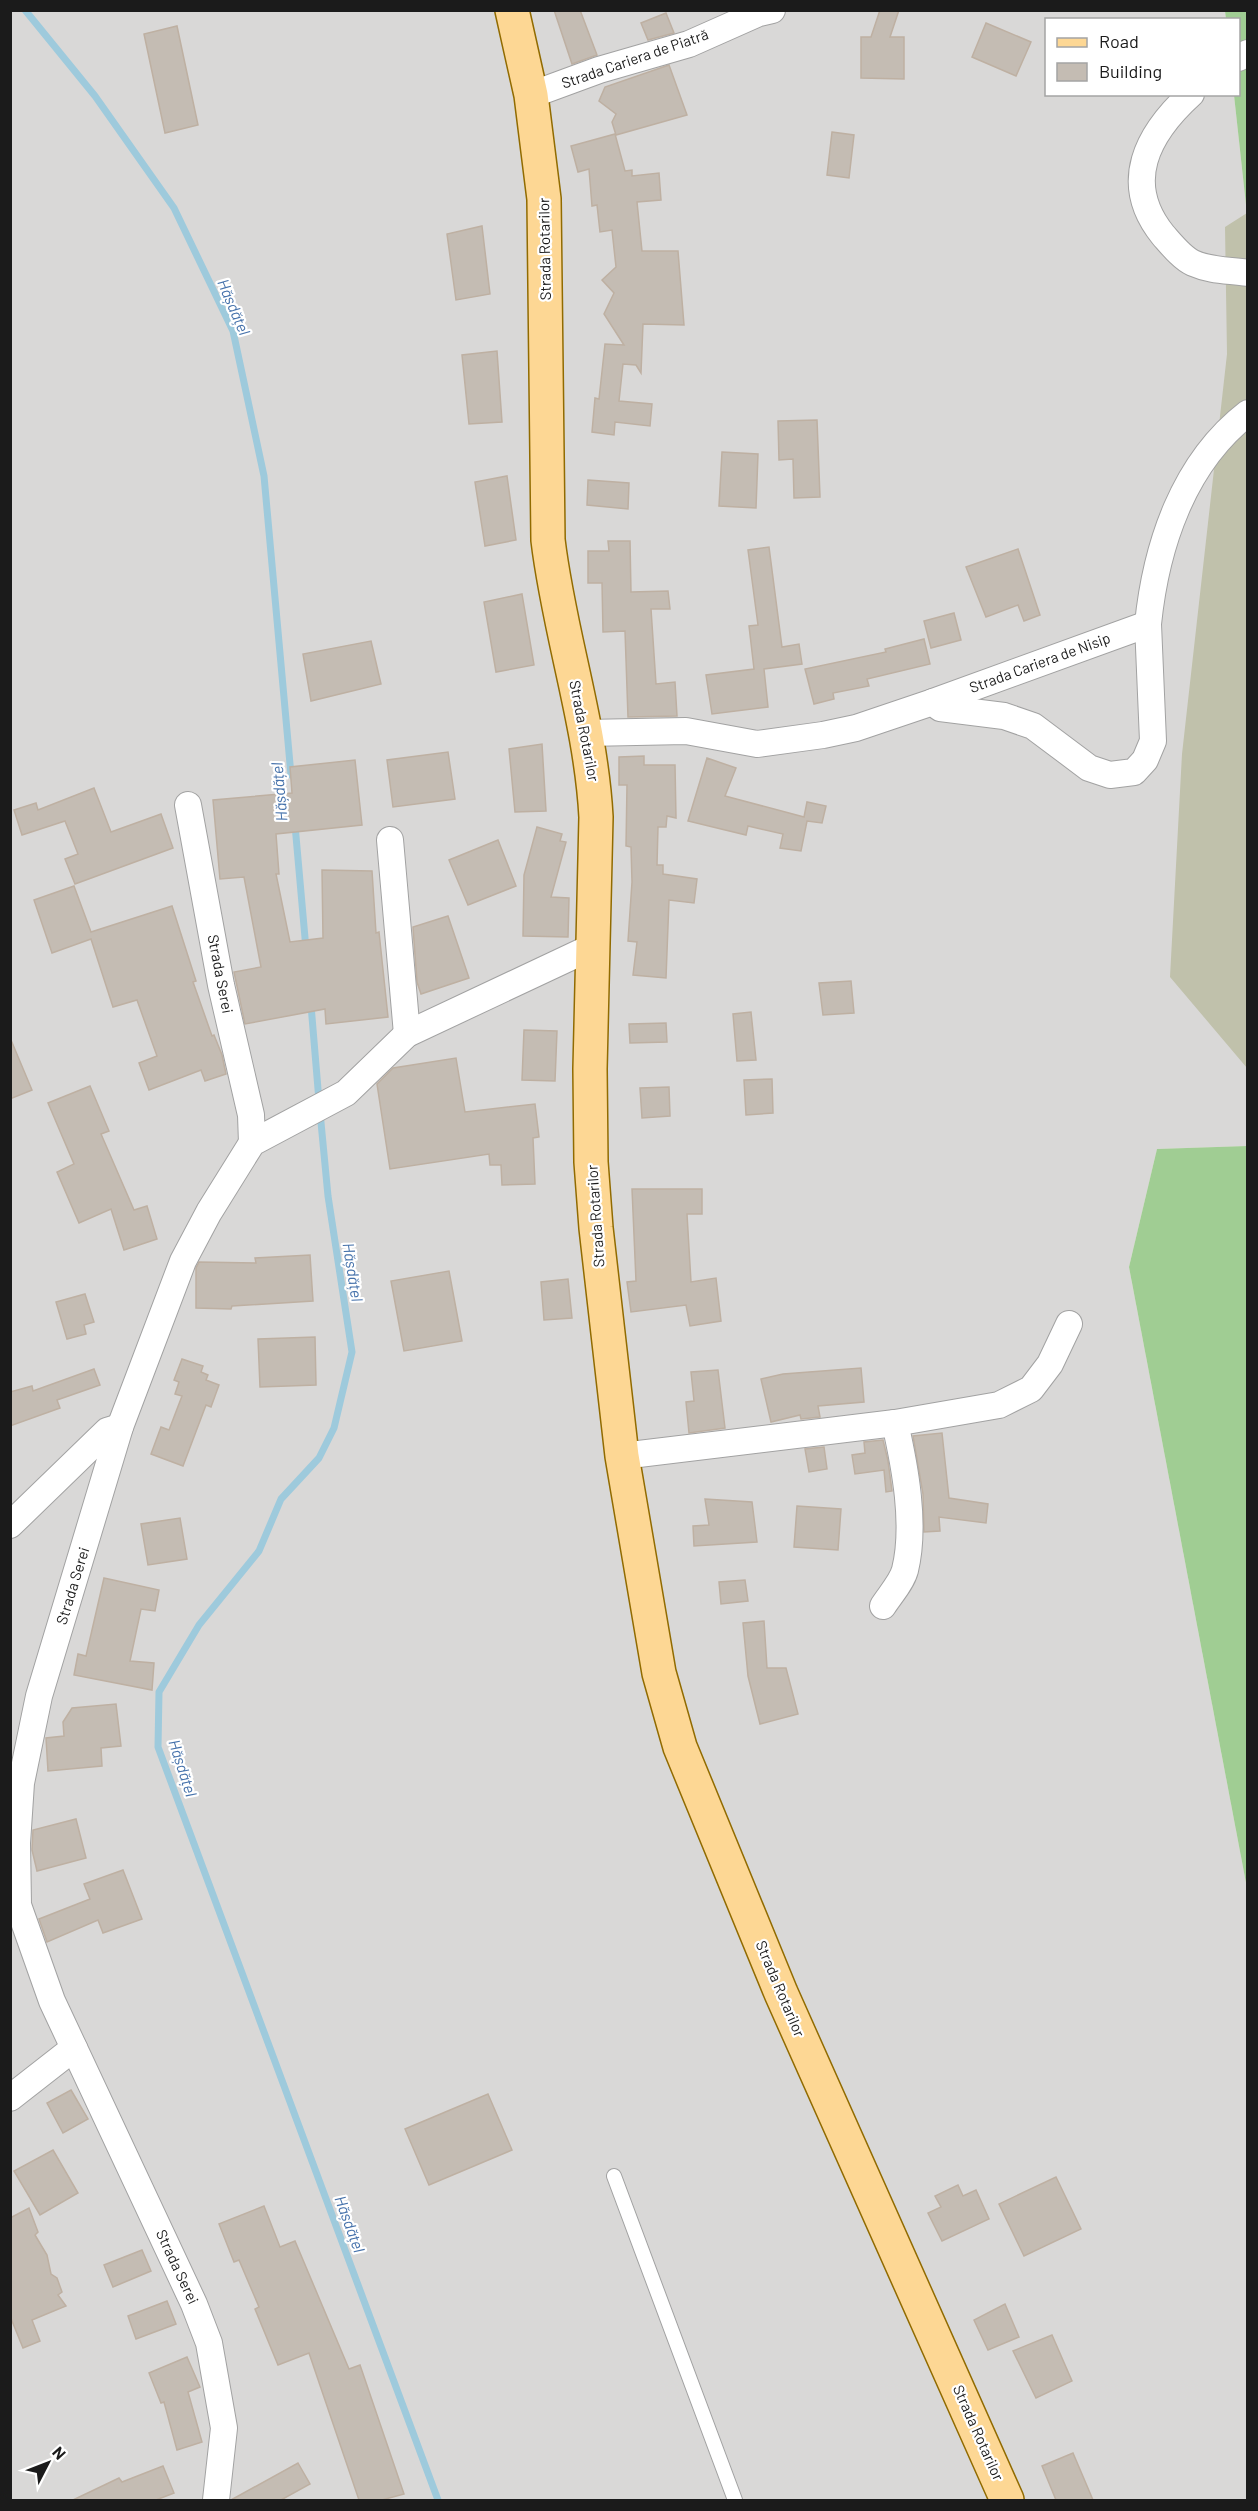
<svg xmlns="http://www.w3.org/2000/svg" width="1258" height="2511" viewBox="0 0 1258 2511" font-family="Barlow,sans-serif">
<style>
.residential{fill:#d9d8d7}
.construction{fill:#c0c1ab}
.forest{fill:#a0cd93}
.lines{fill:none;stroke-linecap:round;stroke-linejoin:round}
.stream{stroke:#9ecadc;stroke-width:7}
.building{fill:#c4bcb3;stroke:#beb0a2;stroke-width:1.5}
.lane-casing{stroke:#a2a2a2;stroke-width:16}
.street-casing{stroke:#a2a2a2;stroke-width:28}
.primary-casing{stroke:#916b00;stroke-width:36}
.lane{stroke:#fff;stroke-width:14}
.street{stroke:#fff;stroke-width:26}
.primary{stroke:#fdd794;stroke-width:33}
.labels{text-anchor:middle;stroke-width:4.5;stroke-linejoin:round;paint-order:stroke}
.street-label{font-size:15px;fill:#1b1b1b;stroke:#fff}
.water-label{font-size:16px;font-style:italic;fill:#4672ab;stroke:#fff}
</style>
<rect width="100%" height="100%" fill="#ede9df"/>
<path class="residential" d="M 11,11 L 1225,11 L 1226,19 L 1046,20 L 1046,94 L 1234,95 L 1247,214 L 1247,1146 L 1157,1149 L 1129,1267 L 1247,1888 L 1247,2500 L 11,2500 Z"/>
<path class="construction" d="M 1247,213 L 1247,1068 L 1170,977 L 1182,754 L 1227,354 L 1225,227 Z"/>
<g class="forest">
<path d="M 1225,11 L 1247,11 L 1247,214 L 1234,95 L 1238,94 L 1238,20 L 1226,19 Z"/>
<path d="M 1247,1146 L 1248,1146 L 1247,1888 L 1129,1267 L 1157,1149 Z"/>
</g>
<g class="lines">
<g class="stream">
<path d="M 25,10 L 95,96 L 174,208 L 233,331 L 264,476 L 291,775"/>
<path d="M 295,825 L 306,949"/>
<path d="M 311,1005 L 319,1101"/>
<path d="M 320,1112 L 328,1196 L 352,1352 L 334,1428 L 319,1458 L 281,1499 L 259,1551 L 199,1625 L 159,1692 L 158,1747 L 438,2500"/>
</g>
</g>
<g class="building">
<path d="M 554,10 L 580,10 L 597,55 L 572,64 Z"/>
<path d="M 880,10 L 899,10 L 890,37 L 904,37 L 904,79 L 861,78 L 861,37 L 871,37 Z"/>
<path d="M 666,13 L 674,33 L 648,40 L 641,23 Z"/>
<path d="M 986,23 L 1031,42 L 1016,76 L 972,57 Z"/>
<path d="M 177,26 L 198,125 L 165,133 L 144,34 Z"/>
<path d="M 669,65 L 687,115 L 616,135 L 612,122 L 616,114 L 599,101 L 605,87 Z"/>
<path d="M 832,132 L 854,135 L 849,178 L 827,175 Z"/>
<path d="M 615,134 L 625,171 L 632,170 L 632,176 L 659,173 L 661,200 L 637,202 L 642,251 L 678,251 L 684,325 L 643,324 L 641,373 L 636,365 L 623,364 L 619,401 L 652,404 L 650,426 L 615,422 L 614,435 L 592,432 L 595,398 L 599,399 L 605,344 L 624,345 L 604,314 L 614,293 L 602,280 L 616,267 L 612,230 L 600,232 L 597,205 L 592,206 L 589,169 L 578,172 L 571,146 Z"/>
<path d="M 482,226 L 490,294 L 456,300 L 447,234 Z"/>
<path d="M 497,351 L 502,422 L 469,424 L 462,355 Z"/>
<path d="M 817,420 L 820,497 L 794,498 L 793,459 L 779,460 L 778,421 Z"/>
<path d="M 722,452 L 758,454 L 756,508 L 719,506 Z"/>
<path d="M 507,476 L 516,540 L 485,546 L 475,482 Z"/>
<path d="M 588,480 L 629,483 L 628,509 L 587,505 Z"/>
<path d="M 608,541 L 630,541 L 631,592 L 668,591 L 670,609 L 651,609 L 656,684 L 675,682 L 677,716 L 628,717 L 625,631 L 603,632 L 602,583 L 588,583 L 588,551 L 609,551 Z"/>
<path d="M 769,547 L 782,647 L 799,644 L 802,664 L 764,669 L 768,707 L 712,714 L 706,675 L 754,669 L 749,626 L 758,625 L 748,550 Z"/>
<path d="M 1018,549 L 1040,615 L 1024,621 L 1018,605 L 986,617 L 966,567 Z"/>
<path d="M 522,594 L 534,665 L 496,672 L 484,602 Z"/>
<path d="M 954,613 L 961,640 L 931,648 L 924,621 Z"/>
<path d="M 924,639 L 930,664 L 867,679 L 869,686 L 833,693 L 834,699 L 814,704 L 805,669 L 886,652 L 885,649 Z"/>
<path d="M 371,641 L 381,684 L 311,701 L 303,654 Z"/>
<path d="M 542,744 L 546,811 L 515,812 L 509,749 Z"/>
<path d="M 448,752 L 455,799 L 393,807 L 387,760 Z"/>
<path d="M 644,756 L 644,765 L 675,765 L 676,818 L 667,816 L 666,827 L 658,827 L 657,865 L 663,865 L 663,874 L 697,879 L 694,903 L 669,900 L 666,978 L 633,975 L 637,942 L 628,941 L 632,882 L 631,847 L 626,846 L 627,785 L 619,785 L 619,757 Z"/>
<path d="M 707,758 L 736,768 L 725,796 L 804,817 L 807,802 L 826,806 L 822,823 L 807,821 L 801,851 L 780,848 L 783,834 L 748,826 L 746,835 L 688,821 Z"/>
<path d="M 355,760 L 362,825 L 276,834 L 279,874 L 276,874 L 290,942 L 323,938 L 322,870 L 372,871 L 376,933 L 379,932 L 388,1017 L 326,1024 L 325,1009 L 245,1024 L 234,972 L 261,967 L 244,877 L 220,879 L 213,800 L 292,793 L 290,767 Z"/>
<path d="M 94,788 L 111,832 L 161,814 L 173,848 L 75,884 L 65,859 L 78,854 L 65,821 L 22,835 L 14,810 L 36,803 L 38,810 Z"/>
<path d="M 537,827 L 562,834 L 560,841 L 566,842 L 551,897 L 569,898 L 568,937 L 523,936 L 524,875 Z"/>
<path d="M 498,840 L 516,886 L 468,905 L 449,860 Z"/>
<path d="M 74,886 L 91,932 L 172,906 L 196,981 L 193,982 L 212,1036 L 214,1035 L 222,1055 L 226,1074 L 205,1081 L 201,1070 L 149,1090 L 139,1063 L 157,1056 L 137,1000 L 113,1007 L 91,939 L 52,953 L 34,900 Z"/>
<path d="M 448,916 L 469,978 L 421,994 L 417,982 L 413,927 Z"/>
<path d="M 851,981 L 854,1013 L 823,1015 L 819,983 Z"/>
<path d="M 751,1012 L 756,1060 L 737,1061 L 733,1014 Z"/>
<path d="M 666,1023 L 667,1042 L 630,1043 L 629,1024 Z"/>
<path d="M 524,1030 L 557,1031 L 555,1081 L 522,1080 Z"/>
<path d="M 11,1040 L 32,1090 L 10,1099 L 10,1041 Z"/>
<path d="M 456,1058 L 465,1112 L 535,1104 L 539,1137 L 533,1138 L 535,1184 L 502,1185 L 501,1165 L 490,1165 L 489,1154 L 390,1169 L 377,1084 L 393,1068 Z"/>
<path d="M 772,1079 L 773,1113 L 746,1115 L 744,1080 Z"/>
<path d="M 90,1086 L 109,1131 L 101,1134 L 134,1210 L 147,1206 L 157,1239 L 124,1250 L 111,1209 L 79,1223 L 57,1172 L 74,1164 L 48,1103 Z"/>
<path d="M 669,1087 L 670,1116 L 642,1118 L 640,1088 Z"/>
<path d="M 632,1189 L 702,1189 L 702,1214 L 687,1214 L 691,1282 L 716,1278 L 721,1321 L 690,1326 L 686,1305 L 631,1312 L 627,1282 L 636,1281 Z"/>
<path d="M 310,1255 L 313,1301 L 232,1306 L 231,1309 L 196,1308 L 196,1268 L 199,1262 L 256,1263 L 255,1258 Z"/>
<path d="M 449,1271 L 462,1341 L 404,1351 L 391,1281 Z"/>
<path d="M 568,1279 L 572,1318 L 544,1320 L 541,1282 Z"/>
<path d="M 85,1294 L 94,1322 L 84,1325 L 86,1334 L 67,1339 L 56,1302 Z"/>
<path d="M 315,1337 L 316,1385 L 260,1387 L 258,1339 Z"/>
<path d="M 182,1359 L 203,1366 L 201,1372 L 208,1375 L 206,1380 L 219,1385 L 211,1407 L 206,1405 L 183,1466 L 151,1454 L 161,1427 L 169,1430 L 182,1396 L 175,1394 L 179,1382 L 174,1380 Z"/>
<path d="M 861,1368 L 864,1402 L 818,1406 L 820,1417 L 801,1419 L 800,1415 L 771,1422 L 761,1379 L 783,1374 Z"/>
<path d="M 94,1369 L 100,1385 L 57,1400 L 60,1408 L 10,1426 L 10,1392 L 32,1386 L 33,1391 Z"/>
<path d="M 718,1370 L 725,1428 L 689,1433 L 686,1402 L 694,1401 L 691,1372 Z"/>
<path d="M 942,1433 L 949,1498 L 988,1504 L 986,1523 L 939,1517 L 940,1531 L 924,1532 L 923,1494 L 913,1436 Z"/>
<path d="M 883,1440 L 888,1461 L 892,1491 L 886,1492 L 884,1470 L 855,1474 L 852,1455 L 865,1453 L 864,1442 Z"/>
<path d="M 824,1447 L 827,1469 L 809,1472 L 805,1449 Z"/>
<path d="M 705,1499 L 752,1502 L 757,1542 L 694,1546 L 693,1526 L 709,1525 Z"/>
<path d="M 797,1506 L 841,1509 L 838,1550 L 794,1547 Z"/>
<path d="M 180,1518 L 187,1559 L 148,1565 L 141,1524 Z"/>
<path d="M 104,1578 L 159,1590 L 155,1611 L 141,1609 L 130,1661 L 154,1663 L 152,1690 L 74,1675 L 78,1654 L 86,1656 Z"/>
<path d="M 745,1580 L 748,1601 L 721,1604 L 719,1582 Z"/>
<path d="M 764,1621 L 767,1668 L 786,1668 L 798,1714 L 760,1724 L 748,1676 L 743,1623 Z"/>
<path d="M 116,1704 L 121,1746 L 101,1748 L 102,1766 L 48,1771 L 46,1738 L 64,1736 L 63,1722 L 72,1708 Z"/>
<path d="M 76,1819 L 86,1858 L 37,1871 L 32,1850 L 33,1830 Z"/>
<path d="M 123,1870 L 142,1919 L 103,1933 L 98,1920 L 47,1942 L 39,1919 L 90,1899 L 84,1884 Z"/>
<path d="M 71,2090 L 88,2119 L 63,2133 L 47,2103 Z"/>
<path d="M 488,2094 L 512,2150 L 429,2185 L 405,2129 Z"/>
<path d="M 53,2150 L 78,2193 L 40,2215 L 14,2171 Z"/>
<path d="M 1056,2177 L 1081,2229 L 1024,2256 L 999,2204 Z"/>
<path d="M 958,2185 L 963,2196 L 976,2190 L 989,2219 L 942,2241 L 928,2213 L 941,2207 L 935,2196 Z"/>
<path d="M 264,2206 L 280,2247 L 295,2241 L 349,2369 L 360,2365 L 404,2494 L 382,2500 L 359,2500 L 309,2353 L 278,2365 L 255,2309 L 259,2307 L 239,2260 L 234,2262 L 219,2224 Z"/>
<path d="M 29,2208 L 38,2232 L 35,2235 L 47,2255 L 51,2274 L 57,2278 L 62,2292 L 58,2295 L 66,2306 L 32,2320 L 40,2341 L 23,2348 L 10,2316 L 10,2218 Z"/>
<path d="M 142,2250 L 151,2271 L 113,2287 L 104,2265 Z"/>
<path d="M 167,2301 L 176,2324 L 136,2339 L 128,2316 Z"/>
<path d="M 1005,2304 L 1019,2337 L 988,2350 L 974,2320 Z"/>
<path d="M 1052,2335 L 1072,2381 L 1036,2398 L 1013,2351 Z"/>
<path d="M 187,2357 L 200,2387 L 188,2392 L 202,2442 L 177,2450 L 164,2402 L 161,2403 L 149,2373 Z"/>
<path d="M 1073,2453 L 1093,2500 L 1056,2500 L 1042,2466 Z"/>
<path d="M 298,2463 L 310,2484 L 281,2500 L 231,2500 Z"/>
<path d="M 163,2466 L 174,2493 L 156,2500 L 73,2500 L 119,2478 L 122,2482 Z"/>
</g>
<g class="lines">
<defs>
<path id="lane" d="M 614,2176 L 735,2500"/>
<g id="street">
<path d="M 1238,58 L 1248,53"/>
<path d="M 1191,94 C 1147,134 1121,183 1163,235 C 1171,244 1182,258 1193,263 C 1211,271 1229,270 1248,273"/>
<path d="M 531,95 L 599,70 L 689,44 L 759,13 L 772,10"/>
<path d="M 933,702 L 940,708 L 1004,716 L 1033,726 L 1089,768 L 1110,775 L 1134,772 L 1145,760 L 1153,741 L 1148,624"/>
<path d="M 586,733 L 686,731 L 757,744 L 823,735 L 856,728 L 933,702 L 1148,624 C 1156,546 1183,463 1248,413"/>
<path d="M 188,805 L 221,985 L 251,1115 L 252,1143"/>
<path d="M 390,840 L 407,1034"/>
<path d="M 622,1456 L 895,1423 L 999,1405 L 1031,1389 L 1050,1364 L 1069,1324"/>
<path d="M 10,1525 L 107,1431 L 120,1427"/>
<path d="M 883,1606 C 890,1595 902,1582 905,1570 C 916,1525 905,1467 895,1423"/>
<path d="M 10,2098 L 74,2048"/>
<path d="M 216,2500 L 224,2428 L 209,2343 L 194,2304 L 52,2001 L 18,1905 L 17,1843 L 21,1783 L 39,1696 L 120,1427 L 183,1261 L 209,1212 L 252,1143 L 346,1093 L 407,1034 L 592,947"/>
</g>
<path id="primary" d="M 512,10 L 531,95 L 544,199 L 548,540 C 559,633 591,723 596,817 L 590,1069 L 591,1162 L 596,1228 L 622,1456 L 659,1673 L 680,1747 L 781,1993 L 1007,2500"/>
</defs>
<use href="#lane" class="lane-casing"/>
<use href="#street" class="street-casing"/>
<use href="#primary" class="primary-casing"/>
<use href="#lane" class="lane"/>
<use href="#street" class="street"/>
<use href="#primary" class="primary"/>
</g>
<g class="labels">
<g class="street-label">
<text transform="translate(635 59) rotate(-19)" y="5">Strada Cariera de Piatră</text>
<text transform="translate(545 249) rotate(-91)" y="5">Strada Rotarilor</text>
<text transform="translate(1040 663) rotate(-20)" y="5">Strada Cariera de Nisip</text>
<text transform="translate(584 731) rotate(79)" y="5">Strada Rotarilor</text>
<text transform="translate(220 974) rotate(79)" y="5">Strada Serei</text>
<text transform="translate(596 1216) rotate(-94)" y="5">Strada Rotarilor</text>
<text transform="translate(73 1586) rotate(-73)" y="5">Strada Serei</text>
<text transform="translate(780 1989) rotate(67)" y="5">Strada Rotarilor</text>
<text transform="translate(177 2267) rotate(65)" y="5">Strada Serei</text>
<text transform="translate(978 2433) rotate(66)" y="5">Strada Rotarilor</text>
</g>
<g class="water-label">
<text transform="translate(234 307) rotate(67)" y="6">Hășdățel</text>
<text transform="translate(279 792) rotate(-95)" y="6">Hășdățel</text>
<text transform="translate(353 1272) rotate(81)" y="6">Hășdățel</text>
<text transform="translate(183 1768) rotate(72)" y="6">Hășdățel</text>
<text transform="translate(350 2224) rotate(70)" y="6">Hășdățel</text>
</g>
</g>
<rect width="1258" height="2511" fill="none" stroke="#1b1b1b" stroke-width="24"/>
<rect x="1045" y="18" width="195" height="78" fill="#ffffff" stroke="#a4a4a4" stroke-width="1.5"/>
<rect x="1057" y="38" width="30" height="9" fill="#fdd794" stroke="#a4a4a4" stroke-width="1.5"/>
<text x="1099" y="48" font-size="18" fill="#1b1b1b">Road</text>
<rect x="1057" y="63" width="30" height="18" fill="#c4bcb3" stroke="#a4a4a4" stroke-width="1.5"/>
<text x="1099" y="78" font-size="18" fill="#1b1b1b">Building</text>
<g transform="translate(48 2463) rotate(48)" stroke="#ffffff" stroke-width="4.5" paint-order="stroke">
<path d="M0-4.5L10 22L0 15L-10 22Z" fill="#1b1b1b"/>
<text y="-9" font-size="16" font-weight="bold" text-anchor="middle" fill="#1b1b1b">N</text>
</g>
</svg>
